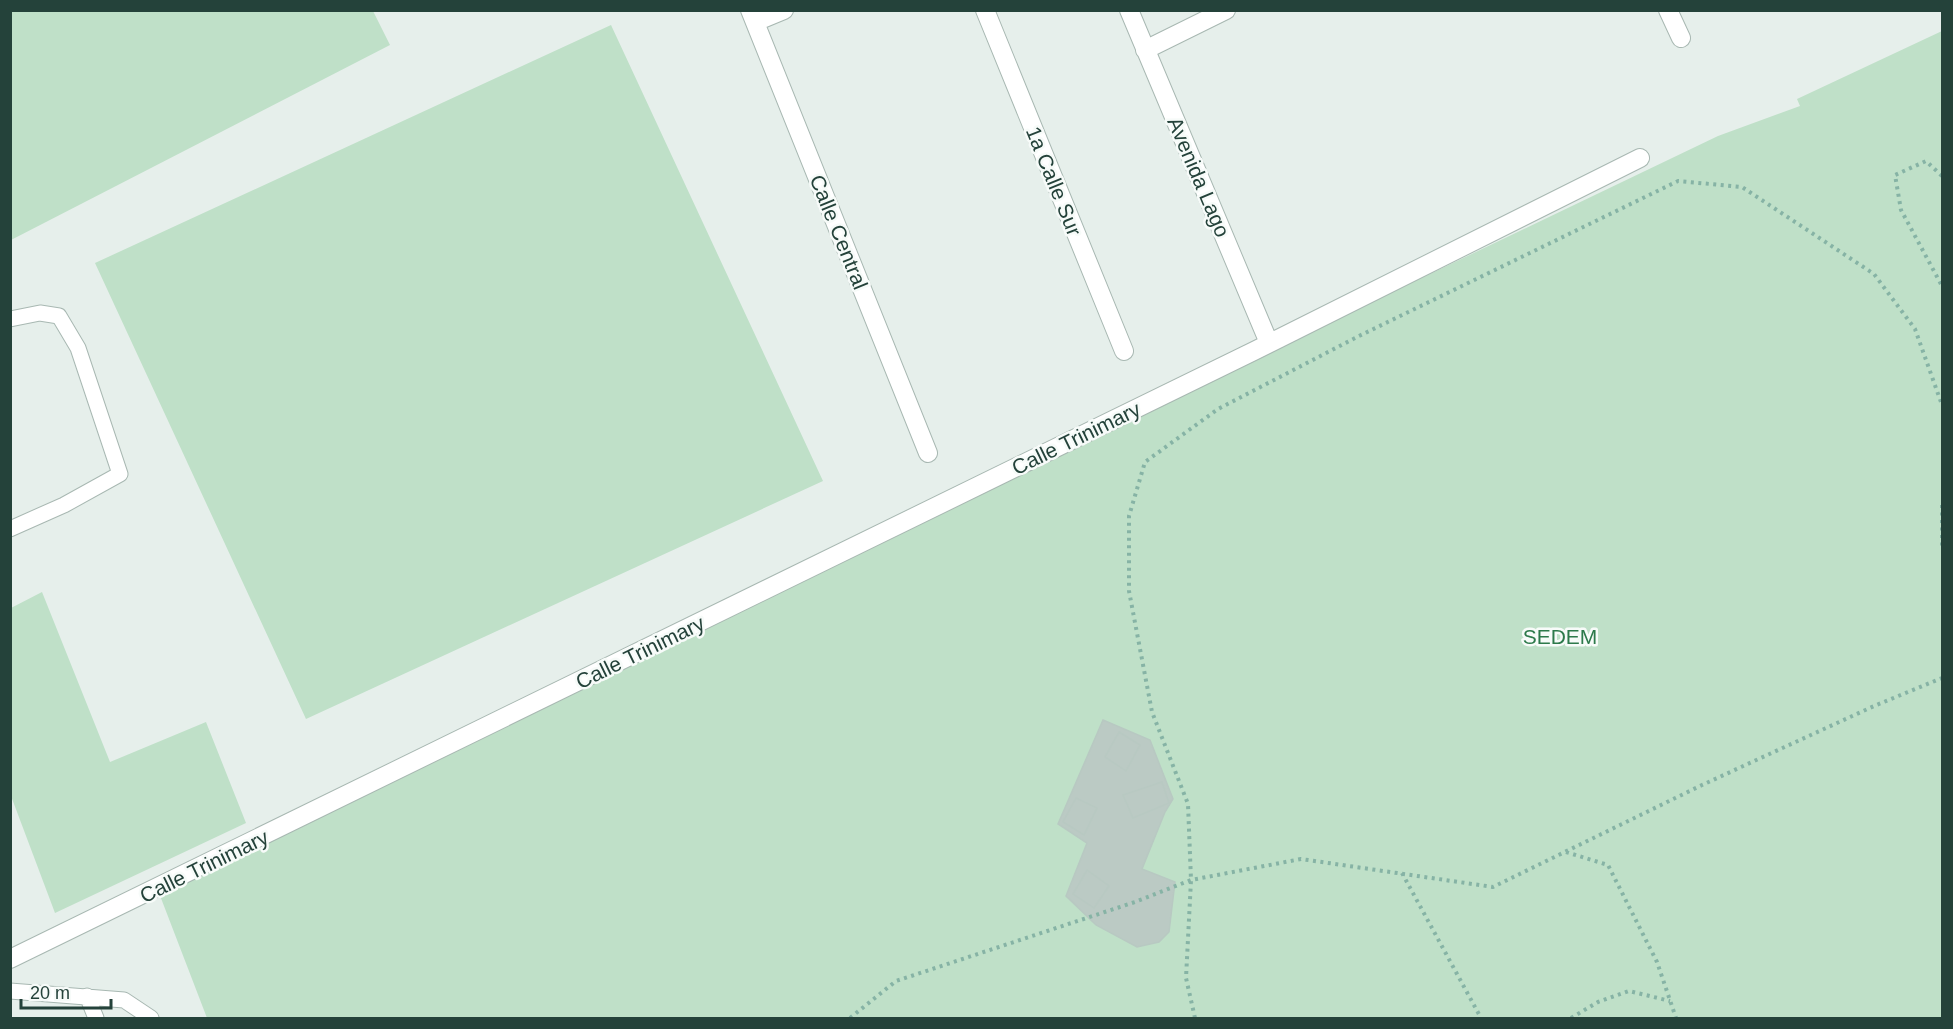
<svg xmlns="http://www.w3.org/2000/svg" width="1953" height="1029" viewBox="0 0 1953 1029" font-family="Arial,sans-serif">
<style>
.green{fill:#bfe0c8}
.building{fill:#bbcac4;stroke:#b8c9c2;stroke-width:1.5}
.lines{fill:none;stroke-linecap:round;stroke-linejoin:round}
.lane-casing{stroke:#a8b8b2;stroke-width:17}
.street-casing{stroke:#a8b8b2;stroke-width:20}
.path{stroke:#86b3a5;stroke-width:4;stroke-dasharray:3 4.5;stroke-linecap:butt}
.lane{stroke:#fff;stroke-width:15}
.street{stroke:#fff;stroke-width:18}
.labels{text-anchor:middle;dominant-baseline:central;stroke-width:5;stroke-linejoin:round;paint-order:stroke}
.street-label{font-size:21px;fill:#24423a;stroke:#f7fbf9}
.park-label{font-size:21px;fill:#2d7a4b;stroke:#f7fbf9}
</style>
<rect width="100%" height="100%" fill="#e6efeb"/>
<path class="green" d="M 11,10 L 373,11 L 390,45 L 11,240 Z
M 611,25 L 823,481 L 306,719 L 95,263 Z
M 1942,31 L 1942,1018 L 207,1018 L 159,893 L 1196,386 L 1718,136 L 1800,106 L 1797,99 Z
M 42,592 L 110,762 L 206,722 L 246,823 L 55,913 L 11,796 L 11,608 Z"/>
<path class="building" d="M 1103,720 L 1150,740 L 1173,799 L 1165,812 L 1142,869 L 1175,882 L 1169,932 L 1159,942 L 1137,947 L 1096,925 L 1066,896 L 1087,843 L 1058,824 Z
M 1119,732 L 1140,745 L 1126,771 L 1105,757 Z
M 1162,782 L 1169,803 L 1133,818 L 1123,795 Z
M 1076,798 L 1097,808 L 1084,835 L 1063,822 Z
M 1087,870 L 1109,886 L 1094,908 L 1073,894 Z"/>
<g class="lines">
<defs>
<path id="lane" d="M 10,319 L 40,313 L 59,316 L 78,348 L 120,474 L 64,505 L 10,529
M 10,991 L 124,1000 L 151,1018
M 87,996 L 96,1018"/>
<path id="street" d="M 750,10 L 928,453
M 985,10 L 1124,351
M 1129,10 L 1269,343
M 1668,10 L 1681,38
M 755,22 L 784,10
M 1145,50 L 1226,10
M 10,959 L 1254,351 L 1640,158"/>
</defs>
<use href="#lane" class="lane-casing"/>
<use href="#street" class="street-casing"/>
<path class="path" d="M 1942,176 L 1926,161 L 1895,175 L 1901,210 L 1942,286
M 1942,505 L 1942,550
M 1566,852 L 1608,865 L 1657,962 L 1676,1018
M 1402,873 L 1481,1018
M 850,1018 L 896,981 L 1135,902 L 1191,880 L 1301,859 L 1493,887 L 1702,785 L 1874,706 L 1942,678
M 1195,1018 L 1186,978 L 1191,880 L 1188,804 L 1152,712 L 1129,591 L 1129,516 L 1145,462 L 1218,409 L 1359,336 L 1678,181 L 1742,187 L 1874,274 L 1915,329 L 1942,405
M 1571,1018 L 1598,1002 L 1629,991 L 1670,1001"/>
<use href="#lane" class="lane"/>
<use href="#street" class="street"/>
</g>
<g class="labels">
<g class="street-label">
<text transform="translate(1199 177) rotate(67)">Avenida Lago</text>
<text transform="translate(1054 181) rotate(68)">1a Calle Sur</text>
<text transform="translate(839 232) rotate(68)">Calle Central</text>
<text transform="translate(1076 438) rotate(-26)">Calle Trinimary</text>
<text transform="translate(640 652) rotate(-26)">Calle Trinimary</text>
<text transform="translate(204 866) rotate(-26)">Calle Trinimary</text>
</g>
<g class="park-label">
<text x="1560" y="636">SEDEM</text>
</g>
</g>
<rect width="1953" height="1029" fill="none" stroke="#24423a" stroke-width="24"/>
<path d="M21 999v9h90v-9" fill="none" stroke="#24423a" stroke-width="3"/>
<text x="30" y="999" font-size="18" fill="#24423a" stroke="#f7fbf9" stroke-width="4.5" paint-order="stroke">20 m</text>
</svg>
